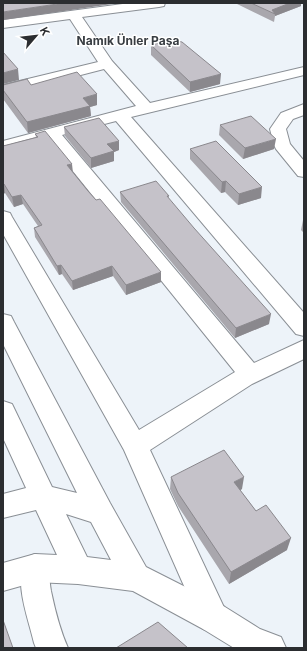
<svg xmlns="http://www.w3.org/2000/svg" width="307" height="651" viewBox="0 0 307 651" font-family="Inter,sans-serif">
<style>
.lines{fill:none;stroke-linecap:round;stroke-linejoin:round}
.minor-casing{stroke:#8a8f95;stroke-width:2}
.tertiary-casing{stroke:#8a8f95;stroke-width:2}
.minor{fill:#fff;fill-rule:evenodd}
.tertiary{fill:#fff;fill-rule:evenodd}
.wall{fill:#a9a7ad}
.shaded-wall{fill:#8a888d}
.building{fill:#c5c2c9;stroke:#8a888d}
.labels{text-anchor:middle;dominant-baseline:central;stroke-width:3;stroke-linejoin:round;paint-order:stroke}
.far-district-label{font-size:12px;font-weight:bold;fill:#383d42;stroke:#fff}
</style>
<rect width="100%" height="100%" fill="#edf3f9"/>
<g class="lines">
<defs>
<path id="minor" d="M 130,3 L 165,3 L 164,6 L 159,7 L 82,17 L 112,61 L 150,103 L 304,67 L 304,75 L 131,117 L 304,313 L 304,336 L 296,334 L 116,121 L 62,135 L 254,363 L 304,340 L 304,359 L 252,384 L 150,450 L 229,618 L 225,629 L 214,633 L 203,629 L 124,450 L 3,234 L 3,211 L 10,213 L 12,217 L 139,430 L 235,372 L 47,139 L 3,151 L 3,141 L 136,106 L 104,69 L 3,95 L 3,85 L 98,62 L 70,19 L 3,28 L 3,20 Z
M 304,104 L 304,115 L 293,119 L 286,129 L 290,144 L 304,161 L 304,177 L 298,176 L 276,149 L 274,145 L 270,129 L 281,113 Z
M 35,554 L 45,558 C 50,570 49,580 51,591 C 55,610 60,630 68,648 L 36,648 L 34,643 C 28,617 14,584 25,558 Z"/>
<path id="tertiary" d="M 3,314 L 11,316 L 14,322 L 110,503 L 146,567 L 225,607 L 260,629 L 281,637 L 286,648 L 234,648 L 203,629 L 133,591 L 78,584 L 35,582 L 3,591 L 3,563 L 35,554 L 57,555 L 36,510 L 3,518 L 3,494 L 26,488 L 3,438 L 3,401 L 12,404 L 52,487 L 77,493 L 3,344 ZM 66,514 L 91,522 L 111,560 L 87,557 Z"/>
</defs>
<use href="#minor" class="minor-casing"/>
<use href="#tertiary" class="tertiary-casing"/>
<use href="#minor" class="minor"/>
<use href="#tertiary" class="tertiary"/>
</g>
<path class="wall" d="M 235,3 L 301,3 L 301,6 L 275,16 L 274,22 Z
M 151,45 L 220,84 L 190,92 L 151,55 Z
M 3,85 L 31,85 L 97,105 L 90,107 L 91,116 L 28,133 L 3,99 Z
M 220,125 L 274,149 L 243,159 L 219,135 Z
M 64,127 L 119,150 L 114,152 L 114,161 L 91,168 L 65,136 Z
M 35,134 L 72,171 L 161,282 L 126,295 L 113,276 L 73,290 L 62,274 L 59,275 L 35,237 L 34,228 L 38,226 L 23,204 L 14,207 L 5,193 L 3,194 L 3,146 L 36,137 Z
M 190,149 L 261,198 L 238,205 L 225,192 L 221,193 L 190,159 Z
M 120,192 L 169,196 L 168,199 L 269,324 L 235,338 L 121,202 Z
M 303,220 L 304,220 L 304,233 L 301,230 Z
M 171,477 L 242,489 L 240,490 L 256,511 L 287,550 L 229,584 L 178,506 L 170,489 Z"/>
<path class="shaded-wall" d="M 64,3 L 119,3 L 3,20 L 3,12 Z
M 290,3 L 301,3 L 301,6 L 275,16 L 275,14 L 272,10 Z
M 18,69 L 19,80 L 3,84 L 3,73 Z
M 221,74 L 220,84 L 190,92 L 190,82 Z
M 97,94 L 97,105 L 90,107 L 91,116 L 28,133 L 27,122 L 83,98 Z
M 276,139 L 274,149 L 243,159 L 245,148 Z
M 119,141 L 119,150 L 114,152 L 114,161 L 91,168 L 91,158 L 107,144 Z
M 72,164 L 73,173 L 67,165 Z
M 226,181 L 225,192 L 221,193 L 222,182 Z
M 3,184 L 4,184 L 5,193 L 3,194 Z
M 262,187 L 261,198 L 238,205 L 239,194 Z
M 21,195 L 23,204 L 14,207 L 12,197 Z
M 61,265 L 62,274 L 59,275 L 57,266 Z
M 112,266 L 113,276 L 73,290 L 72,281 Z
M 161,272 L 161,282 L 126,295 L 126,285 Z
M 271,314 L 269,324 L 235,338 L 236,328 Z
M 244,477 L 242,489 L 232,495 L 234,482 Z
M 291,538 L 287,550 L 229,584 L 231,572 Z"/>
<path class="building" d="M 3,3 L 64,3 L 3,12 Z
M 251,3 L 290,3 L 272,10 L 275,14 Z
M 172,40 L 182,42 L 221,74 L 190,82 L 151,45 Z
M 3,52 L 18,69 L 3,73 Z
M 77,72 L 97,94 L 83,98 L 90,106 L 27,122 L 3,90 L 3,85 L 27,79 L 31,85 Z
M 251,116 L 276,139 L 245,148 L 220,125 Z
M 99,118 L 119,141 L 107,144 L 114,151 L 91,158 L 64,127 Z
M 45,131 L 72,164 L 67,165 L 88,191 L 96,200 L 100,199 L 161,272 L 126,285 L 112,266 L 72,281 L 61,265 L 57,266 L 34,228 L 42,225 L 21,195 L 12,197 L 4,184 L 3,184 L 3,146 L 38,137 L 35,134 Z
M 216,141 L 262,187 L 239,194 L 226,181 L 222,182 L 190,149 Z
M 156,181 L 169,196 L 167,196 L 194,228 L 271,314 L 236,328 L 120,192 Z
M 224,450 L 244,477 L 234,482 L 256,511 L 266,505 L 291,538 L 231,572 L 178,493 L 171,477 Z
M 3,620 L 13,648 L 3,648 Z
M 158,622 L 188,648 L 116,648 Z"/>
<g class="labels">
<g class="far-district-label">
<text x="128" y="40">Namık Ünler Paşa</text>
</g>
</g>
<rect width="307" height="651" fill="none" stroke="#2b2d30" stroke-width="8"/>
<g transform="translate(36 36) rotate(62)" stroke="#ffffff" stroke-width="3" paint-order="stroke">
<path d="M0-3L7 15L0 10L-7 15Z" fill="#2b2d30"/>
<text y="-6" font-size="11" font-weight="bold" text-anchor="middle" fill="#2b2d30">K</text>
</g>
</svg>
